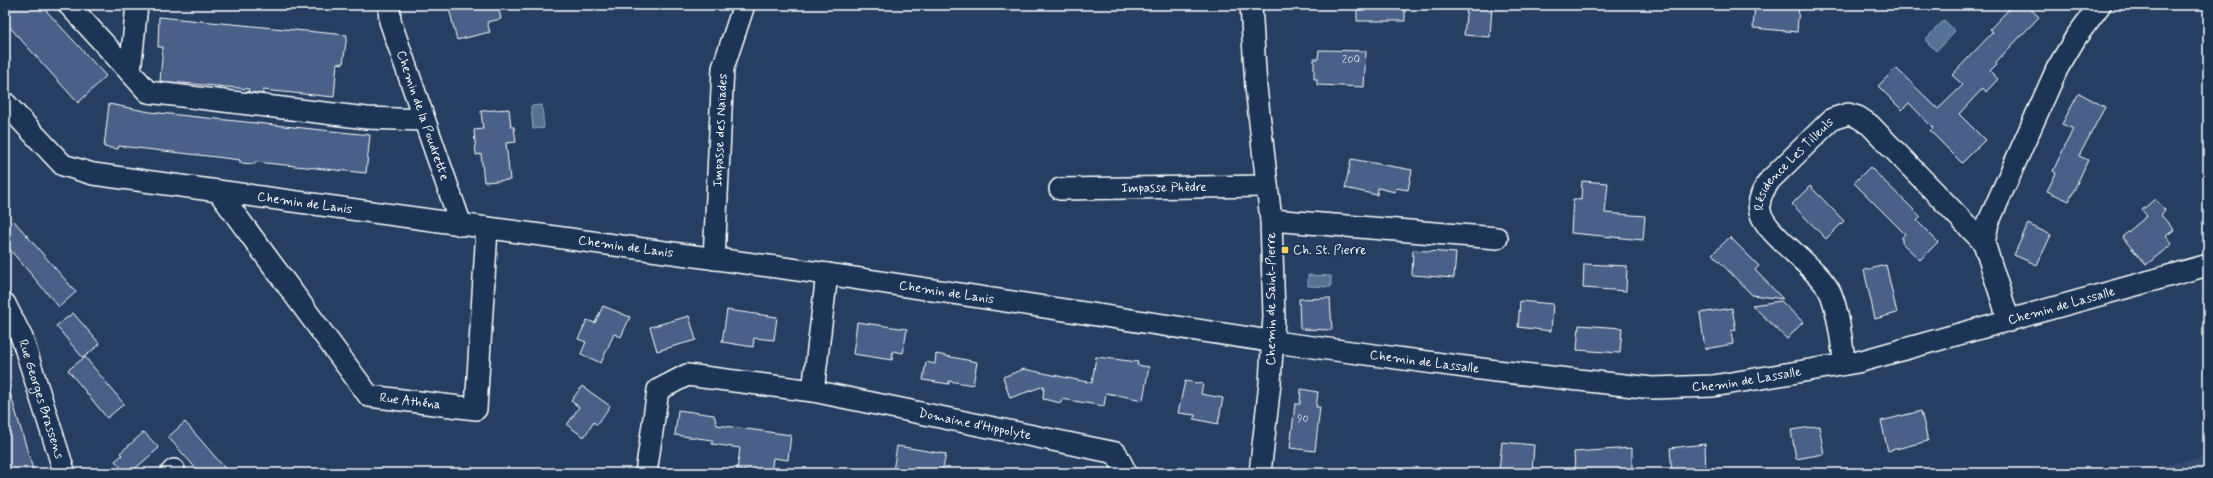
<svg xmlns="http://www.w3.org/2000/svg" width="2213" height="478" viewBox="0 0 2213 478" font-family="Mynerve,sans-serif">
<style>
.built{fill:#354c70}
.water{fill:#547294;stroke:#98aabf}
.building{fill:#4b6188;stroke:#fff}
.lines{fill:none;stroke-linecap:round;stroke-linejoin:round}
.minor-casing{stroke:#fff;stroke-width:24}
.minor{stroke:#1d3557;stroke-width:21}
.poi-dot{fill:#ffd166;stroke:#1d3557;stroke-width:1.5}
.labels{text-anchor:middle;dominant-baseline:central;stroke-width:4;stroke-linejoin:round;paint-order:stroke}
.number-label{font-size:11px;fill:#d2d8e1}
.street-label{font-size:13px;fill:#fff;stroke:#1d3557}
.poi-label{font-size:13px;fill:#fff;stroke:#1d3557;text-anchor:start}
</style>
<rect width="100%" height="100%" fill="#263e61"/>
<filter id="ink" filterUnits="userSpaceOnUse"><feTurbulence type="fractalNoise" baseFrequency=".025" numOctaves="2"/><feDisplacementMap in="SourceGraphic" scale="8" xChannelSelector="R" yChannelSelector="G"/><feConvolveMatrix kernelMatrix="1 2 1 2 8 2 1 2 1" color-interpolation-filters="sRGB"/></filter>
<g filter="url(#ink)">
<path class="built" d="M 2208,456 L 2208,473 L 2131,473 Z"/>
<path class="water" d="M 1944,20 L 1955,31 L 1936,51 L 1925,40 Z
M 542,105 L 544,128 L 533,129 L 531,106 Z
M 1308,275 L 1331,276 L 1331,287 L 1308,286 Z"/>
<path class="building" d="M 5,5 L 41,5 L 106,76 L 78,103 L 5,22 Z
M 448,5 L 498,5 L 501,19 L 487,22 L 490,32 L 457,40 Z
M 1357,5 L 1405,5 L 1405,21 L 1357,21 Z
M 1467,5 L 1492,5 L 1490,37 L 1464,35 Z
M 1755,5 L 1799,7 L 1797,32 L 1753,28 Z
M 2013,5 L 2026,5 L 2039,17 L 1996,62 L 1997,64 L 1990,71 L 1998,79 L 1986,92 L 1983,88 L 1959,114 L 1985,140 L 1962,163 L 1930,131 L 1933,128 L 1909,103 L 1902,110 L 1878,86 L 1896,68 L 1938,109 L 1963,85 L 1952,75 L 1993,32 L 1990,29 Z
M 159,17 L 347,35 L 343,64 L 337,63 L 334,97 L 263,90 L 263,94 L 248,92 L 249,89 L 160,81 L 163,47 L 158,47 Z
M 1319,50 L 1366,51 L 1364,87 L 1317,85 L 1317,79 L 1314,79 L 1314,59 L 1318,59 Z
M 2079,93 L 2105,107 L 2079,156 L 2088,160 L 2069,201 L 2047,191 L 2056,173 L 2053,171 L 2073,129 L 2062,124 Z
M 109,104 L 150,112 L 370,135 L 366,173 L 255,162 L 255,164 L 240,163 L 240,160 L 216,157 L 119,146 L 118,149 L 104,147 Z
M 509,109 L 511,127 L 514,127 L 516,142 L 506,143 L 510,180 L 484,182 L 481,154 L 476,155 L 474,130 L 483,129 L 481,111 Z
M 1351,159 L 1412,170 L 1408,190 L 1396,188 L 1395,192 L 1378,188 L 1377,195 L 1345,188 Z
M 1870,167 L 1921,217 L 1917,221 L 1938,242 L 1920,260 L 1902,243 L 1902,237 L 1905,234 L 1854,183 Z
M 1582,181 L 1608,183 L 1605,213 L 1645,216 L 1643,240 L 1571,233 L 1573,199 L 1581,200 Z
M 1810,186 L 1844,221 L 1826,239 L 1792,204 Z
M 2155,199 L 2165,210 L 2161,215 L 2174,230 L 2166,236 L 2172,244 L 2146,265 L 2122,237 L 2147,216 L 2142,210 Z
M 14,221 L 76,292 L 59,307 L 5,244 L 5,229 Z
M 2028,224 L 2051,235 L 2037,265 L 2014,255 Z
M 1730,237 L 1759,266 L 1755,270 L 1783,299 L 1752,295 L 1712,254 Z
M 1413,250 L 1456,253 L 1454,278 L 1412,275 Z
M 1584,264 L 1627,266 L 1626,291 L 1583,288 Z
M 1886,265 L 1897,313 L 1875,319 L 1864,270 Z
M 1330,298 L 1332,330 L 1300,329 L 1299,299 Z
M 1520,301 L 1553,304 L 1551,331 L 1518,327 Z
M 1781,301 L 1803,322 L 1787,339 L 1752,305 Z
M 603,306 L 630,317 L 621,337 L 614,334 L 601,363 L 581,354 L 586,342 L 578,339 L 587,320 L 595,323 Z
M 1732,308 L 1736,330 L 1731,331 L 1733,344 L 1705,349 L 1700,313 Z
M 727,310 L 777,317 L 774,340 L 754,338 L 753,347 L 722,342 Z
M 73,313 L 100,344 L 83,358 L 56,326 Z
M 689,316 L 696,340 L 657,351 L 650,327 Z
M 857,322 L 907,329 L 903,353 L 893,351 L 892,360 L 853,354 Z
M 1579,325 L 1622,328 L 1620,353 L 1577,350 Z
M 936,354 L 977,362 L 973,385 L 949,381 L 949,384 L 923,380 L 926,362 L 935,364 Z
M 85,357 L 124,404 L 107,418 L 68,370 Z
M 1096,357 L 1138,362 L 1137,365 L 1149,367 L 1143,400 L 1106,393 L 1104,406 L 1062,399 L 1061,403 L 1043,399 L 1044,386 L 1010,398 L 1003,377 L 1024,369 L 1092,383 Z
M 1185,381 L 1203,384 L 1201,394 L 1223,398 L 1218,424 L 1194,419 L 1195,415 L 1178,413 Z
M 582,386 L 610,406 L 597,425 L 594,422 L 584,437 L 567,425 L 579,407 L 571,401 Z
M 9,389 L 34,473 L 5,473 L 5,390 Z
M 1301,389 L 1318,392 L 1316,407 L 1320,407 L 1315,451 L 1290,448 L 1295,404 L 1300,404 Z
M 678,410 L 714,415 L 717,425 L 791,435 L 788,460 L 773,458 L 771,473 L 737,470 L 740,448 L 712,444 L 712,440 L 675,435 Z
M 1921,411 L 1928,441 L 1888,451 L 1881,421 Z
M 185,422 L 199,438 L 229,473 L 200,473 L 168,437 Z
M 1819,426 L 1824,454 L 1796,459 L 1791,430 Z
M 144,432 L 159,448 L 130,473 L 126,473 L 115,461 L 122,455 L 120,453 Z
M 1502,442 L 1534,445 L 1532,473 L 1499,471 Z
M 1705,444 L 1706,473 L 1672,473 L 1670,448 Z
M 897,446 L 946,454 L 942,473 L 906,473 L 893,471 Z
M 1632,448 L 1632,473 L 1575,473 L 1574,452 Z"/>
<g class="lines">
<defs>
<g id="minor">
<path d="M 69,5 L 130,72"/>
<path d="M 137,5 L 130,72 L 148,92 L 367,118 L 424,120"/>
<path id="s1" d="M 389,5 L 390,21 L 461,225"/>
<path d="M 1251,5 L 1256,87 L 1271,220 L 1274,316 L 1270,383 L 1260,473"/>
<path id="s2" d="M 5,103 L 63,165 L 93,174 L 827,274 L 1282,343 L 1496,371 L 1652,388 L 1713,386 L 1858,362 L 2208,265"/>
<path id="s3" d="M 1060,189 L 1267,186"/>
<path id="s4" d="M 218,191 L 369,396 L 476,409 L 487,229"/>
<path d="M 1271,220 L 1497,238"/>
<path id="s5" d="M 714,259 L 723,68 L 744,5"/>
<path id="s6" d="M 5,304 L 22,338 L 64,471 L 63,473"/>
<path d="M 2009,321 L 1984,243 L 1988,223 L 2057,69 L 2076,37 L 2100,5"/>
<path id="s7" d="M 1845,364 C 1841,342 1839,311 1830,292 C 1817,266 1765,235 1760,211 C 1757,199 1764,189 1770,180 L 1832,119 L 1848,114 L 1858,117 L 1870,125 L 1984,243"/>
<path d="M 813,391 L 827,274"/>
<path d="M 171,473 L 174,470"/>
<path id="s8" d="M 646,473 L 658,390 L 687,375 L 813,391 L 1116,453 L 1126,473"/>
</g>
</defs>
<use href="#minor" class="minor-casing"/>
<use href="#minor" class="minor"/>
</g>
</g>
<rect class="poi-dot" x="1281" y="246" width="8" height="8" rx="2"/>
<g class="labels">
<g class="number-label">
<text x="1351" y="60">200</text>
<text x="1303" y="419">90</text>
</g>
<g class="street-label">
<text stroke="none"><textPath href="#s1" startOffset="116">Chemin de la Poudrette</textPath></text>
<text stroke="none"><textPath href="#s5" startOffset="129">Impasse des Naïades</textPath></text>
<text stroke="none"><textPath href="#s7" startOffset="242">Résidence Les Tilleuls</textPath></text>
<text stroke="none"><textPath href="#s3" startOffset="104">Impasse Phèdre</textPath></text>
<text stroke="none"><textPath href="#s2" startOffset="330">Chemin de Lanis</textPath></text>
<text stroke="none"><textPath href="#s2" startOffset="654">Chemin de Lanis</textPath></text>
<text stroke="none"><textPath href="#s2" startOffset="978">Chemin de Lanis</textPath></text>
<text transform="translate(1271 299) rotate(-90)">Chemin de Saint-Pierre</text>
<text stroke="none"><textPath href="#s2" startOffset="2109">Chemin de Lassalle</textPath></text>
<text stroke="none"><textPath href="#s2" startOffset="1461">Chemin de Lassalle</textPath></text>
<text stroke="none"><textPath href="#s2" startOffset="1785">Chemin de Lassalle</textPath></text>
<text stroke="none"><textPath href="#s6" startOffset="102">Rue Georges Brassens</textPath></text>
<text stroke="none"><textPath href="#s4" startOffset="296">Rue Athéna</textPath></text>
<text stroke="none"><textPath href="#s8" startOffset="409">Domaine d'Hippolyte</textPath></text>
</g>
<g class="poi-label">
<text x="1293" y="250">Ch. St. Pierre</text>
</g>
</g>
<rect width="2213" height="478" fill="none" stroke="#1d3557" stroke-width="20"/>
<rect x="10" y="10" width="2193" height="458" fill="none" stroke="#fff" stroke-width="1.5" filter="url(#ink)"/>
</svg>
